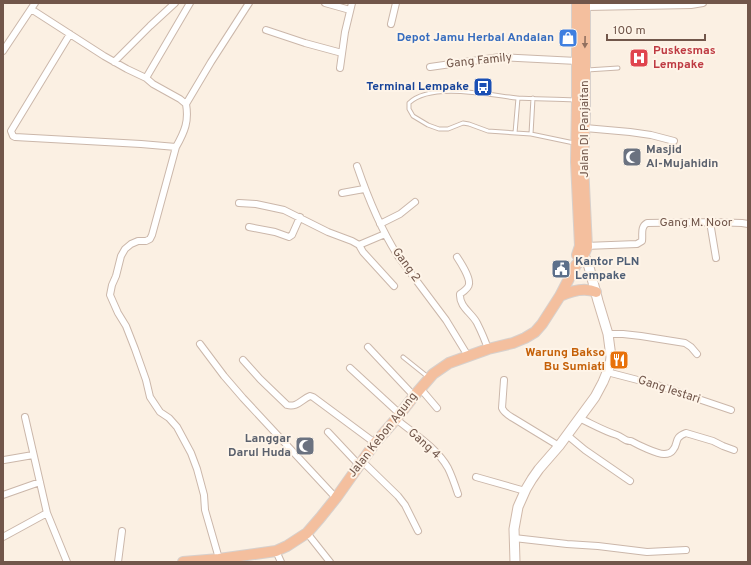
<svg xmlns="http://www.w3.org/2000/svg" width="751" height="565" viewBox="0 0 751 565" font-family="Overpass,sans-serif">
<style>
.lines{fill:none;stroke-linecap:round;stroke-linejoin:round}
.service-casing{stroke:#cbb7aa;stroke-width:5}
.minor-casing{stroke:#cbb7aa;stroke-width:8}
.secondary-casing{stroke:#d0b9aa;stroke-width:11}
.trunk-casing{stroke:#d7d0cc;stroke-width:12}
.service{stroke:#fff;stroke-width:3}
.minor{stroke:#fff;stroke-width:6}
.secondary{stroke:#fff;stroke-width:9}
.trunk{stroke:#f4bf9e;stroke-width:10}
.oneway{fill:#92705f}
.labels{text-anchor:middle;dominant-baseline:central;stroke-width:4;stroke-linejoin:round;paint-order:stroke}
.shop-label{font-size:12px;font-weight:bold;fill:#366cbe;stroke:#fef4e8;text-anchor:end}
.health-label{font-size:12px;font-weight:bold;fill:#be3a42;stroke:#fef4e8;text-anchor:start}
.street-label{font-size:12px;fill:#71564a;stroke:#fef4e8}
.transit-label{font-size:12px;font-weight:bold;fill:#164399;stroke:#fef4e8;text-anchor:end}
.worship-label{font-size:12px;font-weight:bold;fill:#5b616d;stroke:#fef4e8;text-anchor:start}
.service-label{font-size:12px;font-weight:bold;fill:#4e5e75;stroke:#fef4e8;text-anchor:start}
.food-label{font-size:12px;font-weight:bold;fill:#c56008;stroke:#fef4e8;text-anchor:end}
</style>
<rect width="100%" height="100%" fill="#fbf0e3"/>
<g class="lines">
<defs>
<path id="service" d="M 587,70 L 618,68
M 515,133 L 518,98
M 531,134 L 533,98
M 574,143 L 531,134 L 488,131 L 469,124 L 463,123 L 448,129 L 439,129 L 428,125 L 413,116 L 409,109 L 409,103 C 431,82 489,95 517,98 C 536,99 556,99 575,100
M 403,357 L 428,377"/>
<path id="minor" d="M 325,3 L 350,10
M 586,7 L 691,5 L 703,3
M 31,9 L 104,56 L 127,69 L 146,78 L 153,84 L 180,99 L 186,104 C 189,121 185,131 176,147 L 141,144 L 15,137 L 13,136 L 11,131 L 70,34
M 391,24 L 396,3
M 266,30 L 305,43 L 342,53
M 3,51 L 35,3
M 114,62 L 150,26 L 175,3
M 430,67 L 500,57 L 577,61
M 340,68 L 345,32 L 352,3
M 146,78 L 190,3
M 186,104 L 211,62 L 249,3
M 585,128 L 630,132 L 651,135 L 674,141
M 176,147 L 152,235 L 150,239 L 146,241 L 138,241 L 131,244 L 125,249 L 121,256 L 116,276 L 112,285 L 110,295 L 118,313 L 126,326 L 135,349 L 146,380 L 150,397 L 160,412 L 169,418 L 177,427 L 191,453 L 197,469 L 204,495 L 205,510 L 220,562
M 357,166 C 368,198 380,228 398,256 L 446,320 L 468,356
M 342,193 L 364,189
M 239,203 L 256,204 L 284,210 L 328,232 L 352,241 L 359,245 L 363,252 L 394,286
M 710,222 L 716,258
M 380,224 L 400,214 L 415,202
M 249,227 L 275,232 L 289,237 L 292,235 L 300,217
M 359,245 L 385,234
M 585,246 L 637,244 L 642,241 C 643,235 640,227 647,223 L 710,222 L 742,223 L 748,224
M 457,257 C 461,263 470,278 469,284 C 469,288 463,292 460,294 C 459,307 472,313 477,323 C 481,331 485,340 488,349
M 608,334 L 623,334 L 641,336 L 685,343 L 691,347 L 697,354
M 200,344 L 224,376 L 243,398 L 336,498
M 368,347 L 414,396
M 243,360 L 260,379 L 287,405 C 297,408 302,399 310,396 L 313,397 L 375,443
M 350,368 L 400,414
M 607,372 L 657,385 L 731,410
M 504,380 L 502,408 C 504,413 508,415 513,418 L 559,446
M 420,388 L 437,408
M 25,417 L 47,513 L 67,562
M 579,418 C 592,424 604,431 617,435 C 623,437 625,442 631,441 C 638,445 657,454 664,454 C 668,454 671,453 673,450 C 679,443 673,438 686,433 L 713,441 L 723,446 L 734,450
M 396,419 C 413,433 437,448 448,468 C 452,476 455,485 458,494
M 328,432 L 359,465
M 567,435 L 585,450 L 630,481
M 4,460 L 33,455
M 362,461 L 398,496 L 405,505 L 418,531
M 476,477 L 525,491
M 3,495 L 40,482
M 307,533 L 330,562
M 3,537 L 47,513
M 514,538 L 567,544 L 598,546 L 647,552 L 686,550
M 276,551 L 281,562
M 118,562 L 122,531"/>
<path id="secondary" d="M 515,562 L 514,529 L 518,507 L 526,489 L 532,479 L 539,469 L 559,446 L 595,397 L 603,382 L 610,365 L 611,357 L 608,334 L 598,301 L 589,267 L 584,255 L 579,252"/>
<path id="trunk" d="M 577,3 L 577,100 L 576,162 L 580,246 L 577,255
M 560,296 C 571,291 584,287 596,292
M 183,562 L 219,559 L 276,551 L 287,546 L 307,533 L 320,518 L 336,498 L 375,443 L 396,419 L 414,396 L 433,374 L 449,363 L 488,349 L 513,343 L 525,338 L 535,332 L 542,324 L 560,296 L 576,265 L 582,259 L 587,247 L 583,164 L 585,113 L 585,3"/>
</defs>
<use href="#service" class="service-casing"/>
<use href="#minor" class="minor-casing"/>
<use href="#secondary" class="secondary-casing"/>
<use href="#trunk" class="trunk-casing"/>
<use href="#service" class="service"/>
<use href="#minor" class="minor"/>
<use href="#secondary" class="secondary"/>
<use href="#trunk" class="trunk"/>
</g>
<defs><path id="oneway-solid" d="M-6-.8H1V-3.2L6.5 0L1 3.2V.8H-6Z"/></defs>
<use class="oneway" href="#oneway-solid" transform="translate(585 42) rotate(91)"/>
<defs>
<symbol id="shop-square" viewBox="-11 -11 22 22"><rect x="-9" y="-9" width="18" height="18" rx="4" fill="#3f7fe0" stroke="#fef4e8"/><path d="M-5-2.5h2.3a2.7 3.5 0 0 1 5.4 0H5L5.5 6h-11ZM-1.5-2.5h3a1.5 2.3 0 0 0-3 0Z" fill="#fff"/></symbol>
<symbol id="hospital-square" viewBox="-11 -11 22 22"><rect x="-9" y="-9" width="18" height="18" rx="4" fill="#e0444e" stroke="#fef4e8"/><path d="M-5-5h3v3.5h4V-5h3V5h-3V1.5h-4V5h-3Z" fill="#fff"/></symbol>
<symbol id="bus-square" viewBox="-11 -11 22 22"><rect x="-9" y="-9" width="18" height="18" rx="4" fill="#1a4fb4" stroke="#fef4e8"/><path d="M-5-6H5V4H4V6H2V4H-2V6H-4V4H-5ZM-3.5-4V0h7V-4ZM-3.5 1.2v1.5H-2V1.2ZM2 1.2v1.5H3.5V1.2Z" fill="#fff"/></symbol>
<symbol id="mosque-square" viewBox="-11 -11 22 22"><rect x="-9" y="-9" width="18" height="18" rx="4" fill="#6b7280" stroke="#fef4e8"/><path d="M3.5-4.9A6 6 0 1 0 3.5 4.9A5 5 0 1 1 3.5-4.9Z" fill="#fff"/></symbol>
<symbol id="civic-square" viewBox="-11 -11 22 22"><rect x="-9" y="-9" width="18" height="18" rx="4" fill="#5c6f8a" stroke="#fef4e8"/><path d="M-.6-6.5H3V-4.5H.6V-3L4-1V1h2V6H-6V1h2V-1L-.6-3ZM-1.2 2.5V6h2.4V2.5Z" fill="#fff"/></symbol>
<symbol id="restaurant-square" viewBox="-11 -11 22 22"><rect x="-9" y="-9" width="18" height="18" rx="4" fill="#e8710a" stroke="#fef4e8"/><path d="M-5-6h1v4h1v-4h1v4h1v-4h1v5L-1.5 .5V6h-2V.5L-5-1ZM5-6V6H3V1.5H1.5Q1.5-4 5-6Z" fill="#fff"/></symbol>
</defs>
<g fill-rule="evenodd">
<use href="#shop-square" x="557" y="27" width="22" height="22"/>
<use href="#hospital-square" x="628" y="47" width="22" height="22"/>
<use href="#bus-square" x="472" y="76" width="22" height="22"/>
<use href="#mosque-square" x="621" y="146" width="22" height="22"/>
<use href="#civic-square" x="550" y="258" width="22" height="22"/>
<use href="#restaurant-square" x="608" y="349" width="22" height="22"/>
<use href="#mosque-square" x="294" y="435" width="22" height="22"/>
</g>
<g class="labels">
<g class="shop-label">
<text x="554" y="38">Depot Jamu Herbal Andalan</text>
</g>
<g class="health-label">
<text x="653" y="51">Puskesmas<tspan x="653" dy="14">Lempake</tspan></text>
</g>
<g class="street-label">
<text transform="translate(479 61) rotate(-6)">Gang Family</text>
<text transform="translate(585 129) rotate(-90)">Jalan DI Panjaitan</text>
<text x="696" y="223">Gang M. Noor</text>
<text transform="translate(406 265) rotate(54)">Gang 2</text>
<text transform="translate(669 390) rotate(18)">Gang lestari</text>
<text transform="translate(383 435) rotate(-52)">Jalan Kebon Agung</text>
<text transform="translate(424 444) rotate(42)">Gang 4</text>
</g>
<g class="transit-label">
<text x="469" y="87">Terminal Lempake</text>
</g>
<g class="worship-label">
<text x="646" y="150">Masjid<tspan x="646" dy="14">Al-Mujahidin</tspan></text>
<text x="291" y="439" text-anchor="end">Langgar<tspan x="291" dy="14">Darul Huda</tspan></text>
</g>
<g class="service-label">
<text x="575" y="262">Kantor PLN<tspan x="575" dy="14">Lempake</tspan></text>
</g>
<g class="food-label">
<text x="605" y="353">Warung Bakso<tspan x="605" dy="14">Bu Sumiati</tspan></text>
</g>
</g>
<rect width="751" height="565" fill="none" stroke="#71564a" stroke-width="8"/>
<path d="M607 34v6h98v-6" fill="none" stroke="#71564a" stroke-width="2"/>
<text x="613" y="34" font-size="12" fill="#71564a" stroke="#fef4e8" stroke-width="3" paint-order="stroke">100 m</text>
</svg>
